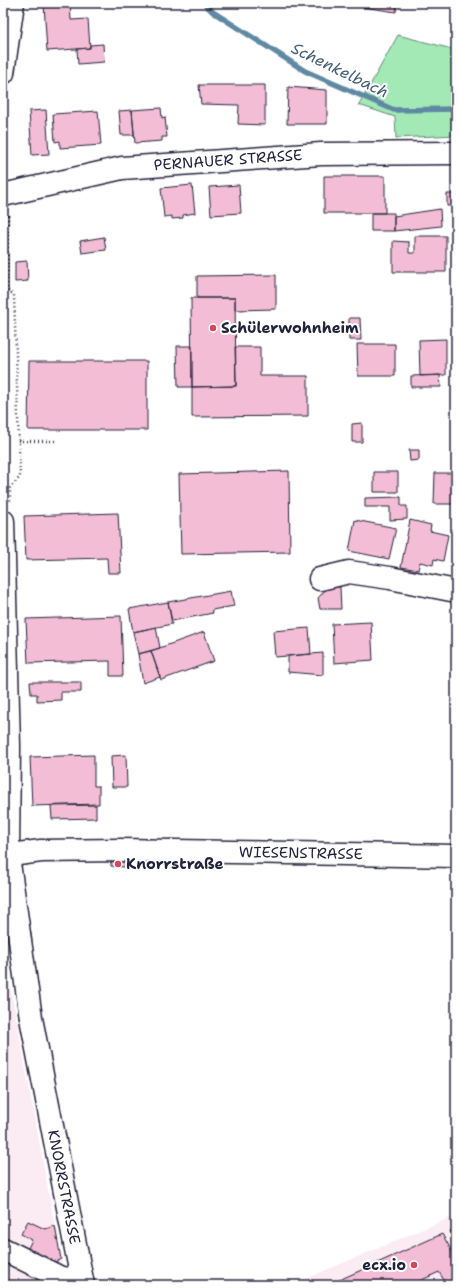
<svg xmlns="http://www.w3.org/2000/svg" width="459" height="1288" viewBox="0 0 459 1288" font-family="'Shantell Sans',sans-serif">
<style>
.built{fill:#fbebf2}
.green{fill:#a2e9b6;stroke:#628678}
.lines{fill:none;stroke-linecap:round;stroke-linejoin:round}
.stream{stroke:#5e89a2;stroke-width:5.5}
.building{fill:#f3bdd5;stroke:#22223b}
.minor-casing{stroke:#22223b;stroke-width:25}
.path{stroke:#22223b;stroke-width:2.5;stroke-dasharray:1 3;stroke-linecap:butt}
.minor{stroke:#fff;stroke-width:22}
.poi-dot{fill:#d1495b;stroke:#fff;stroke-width:1.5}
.labels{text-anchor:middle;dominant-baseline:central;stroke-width:4;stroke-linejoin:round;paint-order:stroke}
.street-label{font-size:15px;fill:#22223b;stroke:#fff}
.poi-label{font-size:15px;font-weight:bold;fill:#22223b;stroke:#fff;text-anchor:start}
.water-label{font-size:16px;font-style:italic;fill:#455e77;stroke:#fff}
</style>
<rect width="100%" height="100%" fill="#fff"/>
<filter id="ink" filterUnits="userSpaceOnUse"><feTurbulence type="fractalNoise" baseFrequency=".025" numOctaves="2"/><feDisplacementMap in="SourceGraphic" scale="8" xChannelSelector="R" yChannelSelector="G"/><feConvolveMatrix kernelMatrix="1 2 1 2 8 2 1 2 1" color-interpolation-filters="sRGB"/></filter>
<g filter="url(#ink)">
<path class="built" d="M 3,947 L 61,1259 L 65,1285 L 3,1285 Z
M 456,1216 L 456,1285 L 291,1285 L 447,1219 Z"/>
<path class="green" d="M 398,35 L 456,50 L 456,135 L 396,138 L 395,117 L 359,105 Z"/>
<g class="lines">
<path class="stream" d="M 204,3 L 213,12 L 305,71 L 394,110 L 456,109"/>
</g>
<path class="building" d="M 70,3 L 71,20 L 88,19 L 90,48 L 47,51 L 44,4 Z
M 357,3 L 397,3 L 396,12 L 356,6 Z
M 103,44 L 104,62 L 78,64 L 77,49 L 90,48 L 90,45 Z
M 199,85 L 265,85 L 265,125 L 238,124 L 239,105 L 201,104 Z
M 288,87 L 327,90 L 327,124 L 287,124 Z
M 161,108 L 162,118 L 165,117 L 167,137 L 162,137 L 162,141 L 135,143 L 132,110 Z
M 46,110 L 49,154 L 32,155 L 29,111 Z
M 132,110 L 134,135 L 121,135 L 119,111 Z
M 98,111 L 101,145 L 60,148 L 60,141 L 55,142 L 53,114 Z
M 324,176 L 385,176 L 385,213 L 324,213 Z
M 454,184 L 456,184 L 456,225 L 453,224 L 453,206 L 447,206 L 447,194 L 454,194 Z
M 192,185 L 195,213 L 183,215 L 183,218 L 172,219 L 172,216 L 164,217 L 161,188 Z
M 239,185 L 241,213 L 211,215 L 209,187 Z
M 440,209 L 441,226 L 394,231 L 394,216 Z
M 371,213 L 394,213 L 394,231 L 371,231 Z
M 415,236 L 446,236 L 446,272 L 393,272 L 393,241 L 409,242 L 409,253 L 415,253 Z
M 104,237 L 106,250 L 82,253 L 80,241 Z
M 27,261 L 28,281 L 15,282 L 15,262 Z
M 276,275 L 276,309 L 235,310 L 235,298 L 197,298 L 197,276 Z
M 191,298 L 235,298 L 236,386 L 192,387 Z
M 349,318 L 360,318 L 361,340 L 349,340 Z
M 446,339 L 446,375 L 420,376 L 419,340 Z
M 357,344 L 395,344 L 395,376 L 358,376 Z
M 177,346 L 192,346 L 192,387 L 178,387 Z
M 235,347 L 260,347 L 260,376 L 308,376 L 308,416 L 192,417 L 192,387 L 236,386 Z
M 29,361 L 147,361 L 147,430 L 28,430 Z
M 440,375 L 441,387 L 411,387 L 411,376 Z
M 362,423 L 362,442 L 352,442 L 352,424 Z
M 409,450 L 419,450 L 419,460 L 410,461 Z
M 289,471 L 290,552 L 181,554 L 179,474 Z
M 374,472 L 398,472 L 398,492 L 374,492 Z
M 435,473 L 456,473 L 456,504 L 434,504 Z
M 401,497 L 401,506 L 407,506 L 407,519 L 390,520 L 390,507 L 365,507 L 365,498 Z
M 118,513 L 121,573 L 108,573 L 107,558 L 26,560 L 24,516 Z
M 355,520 L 396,528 L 389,559 L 349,551 Z
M 410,520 L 431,525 L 430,531 L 448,535 L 443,561 L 434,559 L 433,565 L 420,562 L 418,570 L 401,567 Z
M 329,586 L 340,587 L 341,609 L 320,609 L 318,598 Z
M 231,591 L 234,606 L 212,610 L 213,613 L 172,621 L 168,602 Z
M 168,602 L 172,624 L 133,632 L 129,609 Z
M 121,616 L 123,676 L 110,676 L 110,661 L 28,663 L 26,619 Z
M 371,622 L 373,660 L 334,663 L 332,624 Z
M 156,627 L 160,648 L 138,654 L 133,632 Z
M 309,628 L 311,654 L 275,657 L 273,631 Z
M 204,632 L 214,661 L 161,680 L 151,651 Z
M 151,651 L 160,677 L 143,683 L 138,654 Z
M 323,653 L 323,675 L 288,672 L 288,656 Z
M 30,682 L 81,682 L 81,692 L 61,692 L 61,700 L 37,701 L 37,694 L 31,694 Z
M 94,755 L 94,786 L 99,786 L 99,804 L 32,806 L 30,757 Z
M 126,755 L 127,787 L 112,787 L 111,756 Z
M 96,805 L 96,818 L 52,819 L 51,806 Z
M 111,862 L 125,862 L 125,867 L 111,866 Z
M 28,1221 L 45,1229 L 55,1226 L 61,1259 L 55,1262 L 27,1250 L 32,1240 L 21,1234 Z
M 456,1228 L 456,1240 L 450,1231 Z
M 442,1234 L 456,1258 L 456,1285 L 447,1285 L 439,1272 L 411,1285 L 328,1285 Z"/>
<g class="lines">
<defs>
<path id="minor" d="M 3,73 L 13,3
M 3,195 L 122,168 L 321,154 L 456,153
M 3,521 L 9,746 L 8,856 L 31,1018 L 83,1285
M 320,579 L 349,572 L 390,578 L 456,591
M 3,856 L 41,851 L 120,850 L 456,856
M 3,1249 L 61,1278 L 82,1280"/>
</defs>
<use href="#minor" class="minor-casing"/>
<path class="path" d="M 8,215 L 7,290 L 14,295 L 20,477 L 10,488 L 10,502
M 18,441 L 57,441"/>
<use href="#minor" class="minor"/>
</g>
</g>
<g class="poi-dot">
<circle cx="213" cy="328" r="4"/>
<circle cx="118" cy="864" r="4"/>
<circle cx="414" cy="1265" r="4"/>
</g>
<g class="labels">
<g class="street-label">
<text transform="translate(228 160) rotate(-4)">PERNAUER STRASSE</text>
<text transform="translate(301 853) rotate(1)">WIESENSTRASSE</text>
<text transform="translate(64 1187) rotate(79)">KNORRSTRASSE</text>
</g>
<g class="poi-label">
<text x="221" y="328">Schülerwohnheim</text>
<text x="126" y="864">Knorrstraße</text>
<text x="406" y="1265" text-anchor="end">ecx.io</text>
</g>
<g class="water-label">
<text transform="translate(340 70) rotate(26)">Schenkelbach</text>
</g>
</g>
<rect width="459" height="1288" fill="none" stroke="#fff" stroke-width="16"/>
<rect x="8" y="8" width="443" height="1272" fill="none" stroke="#22223b" stroke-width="1.5" filter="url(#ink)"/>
</svg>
